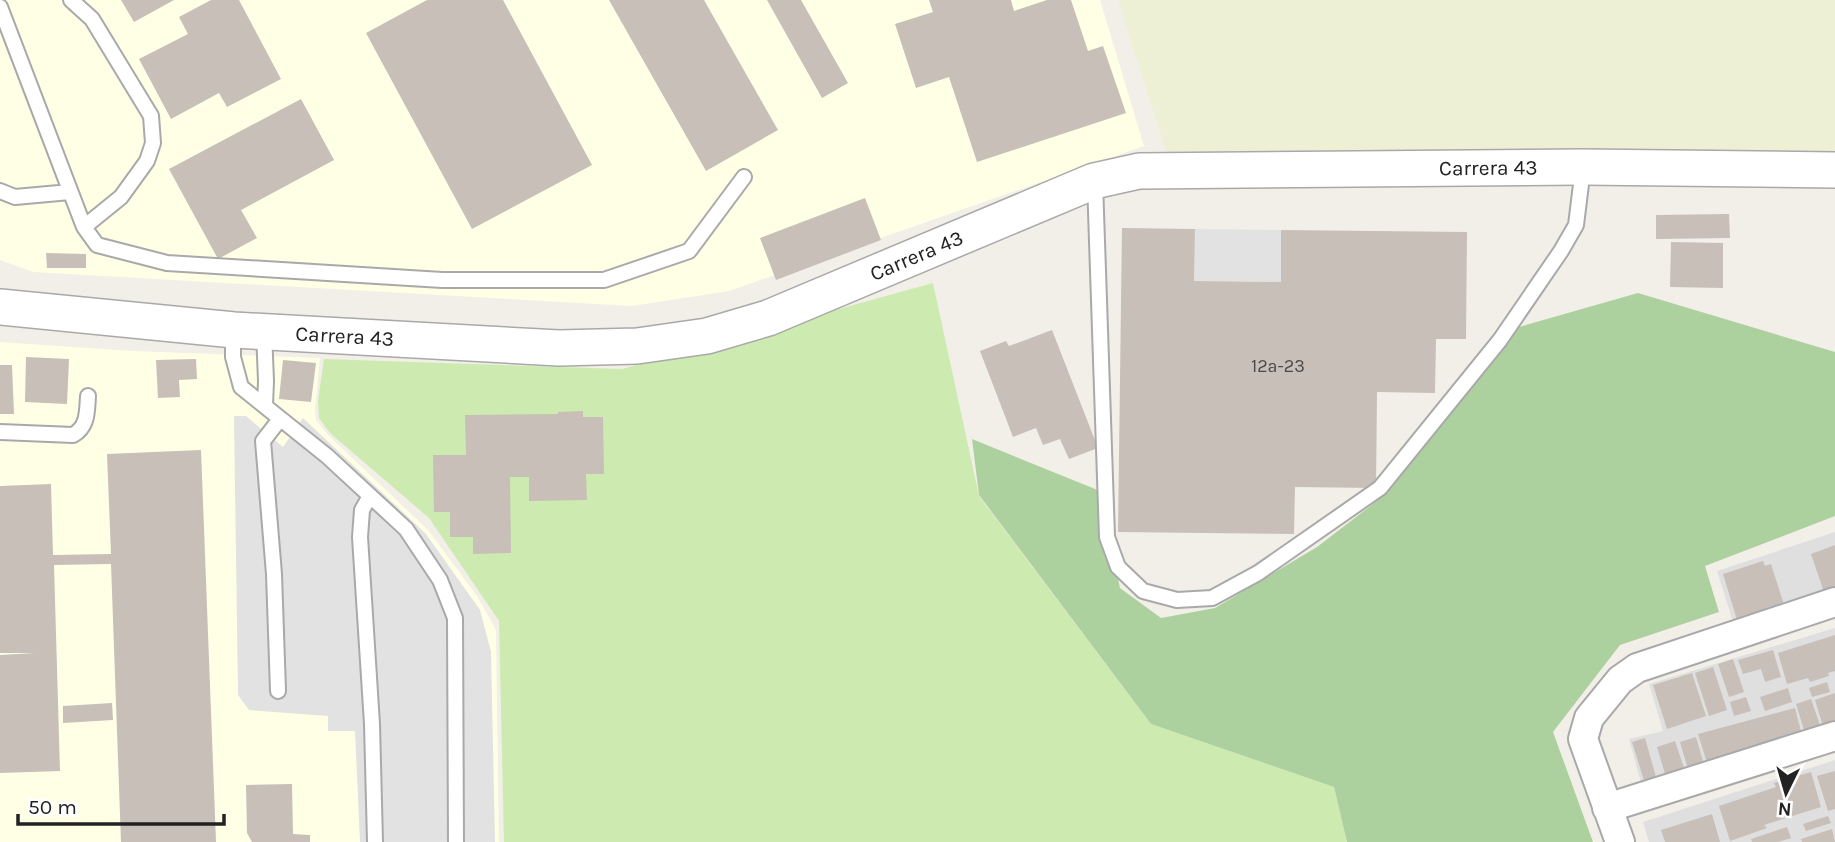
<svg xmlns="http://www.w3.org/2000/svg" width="1835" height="842" viewBox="0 0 1835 842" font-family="Karla,sans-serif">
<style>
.residential{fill:#e0dfdf}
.education{fill:#ffffe5}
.farmland{fill:#eef0d5}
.grass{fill:#cdebb0}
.forest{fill:#add19e}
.parking{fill:#e2e2e2}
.building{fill:#c7bfb8}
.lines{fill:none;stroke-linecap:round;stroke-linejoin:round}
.service-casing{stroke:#a9a9a9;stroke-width:18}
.minor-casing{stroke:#a9a9a9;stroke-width:32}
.tertiary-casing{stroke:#a9a9a9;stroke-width:38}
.service{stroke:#fff;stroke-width:14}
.minor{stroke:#fff;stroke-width:28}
.tertiary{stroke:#fff;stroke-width:35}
.labels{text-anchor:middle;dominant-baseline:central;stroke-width:5;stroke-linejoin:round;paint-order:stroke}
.number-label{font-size:18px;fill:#4b4948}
.street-label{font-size:21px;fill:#222;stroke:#fff}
</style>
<rect width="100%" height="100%" fill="#f2efe9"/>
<path class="residential" d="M 1835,532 L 1835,596 L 1735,628 L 1717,571 Z
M 1835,628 L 1835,730 L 1643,790 L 1629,739 L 1663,731 L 1649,684 Z
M 1835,760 L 1835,842 L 1649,842 L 1643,822 Z"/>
<path class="education" d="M 0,0 L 1100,0 L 1144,146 L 729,291 L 632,306 L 33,272 L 0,260 Z
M 0,342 L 133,351 L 320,358 L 315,409 L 316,420 L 329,436 L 428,530 L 477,596 L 496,630 L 499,842 L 0,842 Z"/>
<path class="farmland" d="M 1118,0 L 1835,0 L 1835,158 L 1166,152 Z"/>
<path class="grass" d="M 933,283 L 979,496 L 1151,724 L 1334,787 L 1347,842 L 504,842 L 499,621 L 429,518 L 330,433 L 319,418 L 318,401 L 324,359 L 622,369 Z"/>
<path class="forest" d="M 1638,293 L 1835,352 L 1835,516 L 1705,566 L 1719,612 L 1620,645 L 1553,732 L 1593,842 L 1347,842 L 1334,787 L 1151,724 L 979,495 L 972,439 L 1100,491 L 1120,588 L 1161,618 L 1215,608 L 1317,547 L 1382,497 L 1519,327 Z"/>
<path class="parking" d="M 1195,229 L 1281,230 L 1281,282 L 1194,281 Z
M 234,416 L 246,416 L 283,447 L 303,418 L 426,534 L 480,610 L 491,652 L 495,842 L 360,842 L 355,731 L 328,731 L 328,716 L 249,710 L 238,695 Z"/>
<path class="building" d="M 121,0 L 174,0 L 134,22 Z
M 211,0 L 239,0 L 281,79 L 227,107 L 219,93 L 171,119 L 139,59 L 188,34 L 179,17 Z
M 427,0 L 503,0 L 592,165 L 472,229 L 366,33 Z
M 609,0 L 704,0 L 778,130 L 706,171 Z
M 767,0 L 801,0 L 848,83 L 822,98 Z
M 929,0 L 1011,0 L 1014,11 L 1047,0 L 1071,0 L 1088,51 L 1103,46 L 1126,113 L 977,162 L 949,77 L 916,88 L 895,24 L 933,12 Z
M 301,99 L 334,160 L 241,210 L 257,238 L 218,259 L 169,169 Z
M 865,198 L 881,240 L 776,280 L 760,238 Z
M 1729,214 L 1730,238 L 1656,239 L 1656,215 Z
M 1122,228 L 1195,229 L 1194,281 L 1281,282 L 1281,230 L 1467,232 L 1466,339 L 1436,339 L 1435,393 L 1377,392 L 1376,488 L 1295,487 L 1294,534 L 1118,532 Z
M 1671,242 L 1723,243 L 1723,288 L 1670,287 Z
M 46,253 L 86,254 L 86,268 L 47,268 Z
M 1052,330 L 1098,448 L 1069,459 L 1060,439 L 1043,445 L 1036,428 L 1013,437 L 980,351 L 1006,341 L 1009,346 Z
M 26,357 L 69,359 L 67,404 L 25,402 Z
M 196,359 L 197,379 L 179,380 L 180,397 L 158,398 L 156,360 Z
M 283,360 L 316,363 L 311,402 L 279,399 Z
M 0,365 L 12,365 L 14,414 L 0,414 Z
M 583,411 L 583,417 L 603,417 L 604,474 L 586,474 L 587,500 L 529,501 L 529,477 L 510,477 L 511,553 L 473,554 L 473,537 L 450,537 L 450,512 L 434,512 L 433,455 L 466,455 L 465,415 L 558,414 L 558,412 Z
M 201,450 L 216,842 L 121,842 L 111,564 L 54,565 L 60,771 L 0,773 L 0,655 L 35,653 L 0,653 L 0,486 L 51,484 L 53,555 L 111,554 L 107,454 Z
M 1835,545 L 1835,595 L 1826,598 L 1811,554 Z
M 1763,561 L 1765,566 L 1771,564 L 1785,608 L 1738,623 L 1723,574 Z
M 1835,635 L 1835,671 L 1828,673 L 1829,676 L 1810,682 L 1808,678 L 1787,684 L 1778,653 Z
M 1773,650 L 1781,677 L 1765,682 L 1761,669 L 1743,674 L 1738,660 Z
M 1733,659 L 1744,692 L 1729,697 L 1718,664 Z
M 1713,667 L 1727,710 L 1709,716 L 1695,673 Z
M 1692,673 L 1706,716 L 1667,729 L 1653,685 Z
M 1827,682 L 1830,692 L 1812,697 L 1809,688 Z
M 1788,688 L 1792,702 L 1765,711 L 1760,697 Z
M 1835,693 L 1835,730 L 1825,733 L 1815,700 Z
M 1746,697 L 1751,711 L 1734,716 L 1730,702 Z
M 1811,699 L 1820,725 L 1804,730 L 1796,704 Z
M 112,703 L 113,720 L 63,723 L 63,706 Z
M 1795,708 L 1802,735 L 1708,766 L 1698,734 Z
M 1696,737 L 1705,768 L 1689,773 L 1680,742 Z
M 1645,738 L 1658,784 L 1646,787 L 1632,742 Z
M 1675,741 L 1685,771 L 1666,777 L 1657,747 Z
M 1835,771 L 1835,809 L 1828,811 L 1817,776 Z
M 1811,772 L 1821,807 L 1764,825 L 1767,828 L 1730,841 L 1719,806 L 1776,787 L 1774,783 Z
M 292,784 L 293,834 L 310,835 L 310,842 L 252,842 L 247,833 L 246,785 Z
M 1712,814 L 1720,842 L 1665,842 L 1661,830 Z
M 1828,816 L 1831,823 L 1806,831 L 1803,824 Z
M 1787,827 L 1791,838 L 1778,842 L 1752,842 L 1751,839 Z
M 1832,829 L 1835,842 L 1802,842 L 1801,839 Z"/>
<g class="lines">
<defs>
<path id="service" d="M 0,7 L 84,227 L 121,197 L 147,161 L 153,143 L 151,116 L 92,19 L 71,0
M 1095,182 L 1107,537 L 1118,567 L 1143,591 L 1177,600 L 1212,598 L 1258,573 L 1380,488 L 1500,340 L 1561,251 L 1576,225 L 1583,168
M 0,191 L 15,197 L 70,192
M 84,227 L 97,245 L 167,263 L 442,280 L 604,280 L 689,251 L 744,177
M 233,331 L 233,357 L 241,387 L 327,456 L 406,529 L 440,580 L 455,618 L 456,842
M 264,331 L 266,381 L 265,406
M 0,432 L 73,435 C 88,427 87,411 88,396
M 370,496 L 362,510 L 360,537 L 372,724 L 375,842
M 278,691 L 274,574 L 263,441 L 280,419"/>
<path id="minor" d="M 1607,808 L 1835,736
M 1620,842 L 1583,739 L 1589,718 L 1620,680 L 1637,668 L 1835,602"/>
<g id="tertiary">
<path id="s1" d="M 0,307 L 234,330 L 559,348 L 637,346 L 707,336 L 768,318 L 1094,181 L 1139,171 L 1583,167 L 1835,170"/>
</g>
</defs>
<use href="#service" class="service-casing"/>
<use href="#minor" class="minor-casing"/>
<use href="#tertiary" class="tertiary-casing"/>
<use href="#service" class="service"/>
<use href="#minor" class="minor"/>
<use href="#tertiary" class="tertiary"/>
</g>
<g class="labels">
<g class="number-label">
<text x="1278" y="366">12a-23</text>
</g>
<g class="street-label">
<text stroke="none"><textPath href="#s1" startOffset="1522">Carrera 43</textPath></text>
<text stroke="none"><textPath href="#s1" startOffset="934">Carrera 43</textPath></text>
<text stroke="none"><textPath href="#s1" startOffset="346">Carrera 43</textPath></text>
</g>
</g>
<g transform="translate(1786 793) rotate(185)" stroke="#ffffff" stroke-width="5" paint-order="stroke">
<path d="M0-5L12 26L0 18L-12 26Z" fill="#222222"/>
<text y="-10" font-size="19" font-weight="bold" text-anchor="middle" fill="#222222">N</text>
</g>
<path d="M18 814v10h206v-10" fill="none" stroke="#222222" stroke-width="3.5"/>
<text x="28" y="814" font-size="21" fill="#222222" stroke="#ffffff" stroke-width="5" paint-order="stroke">50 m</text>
</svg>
